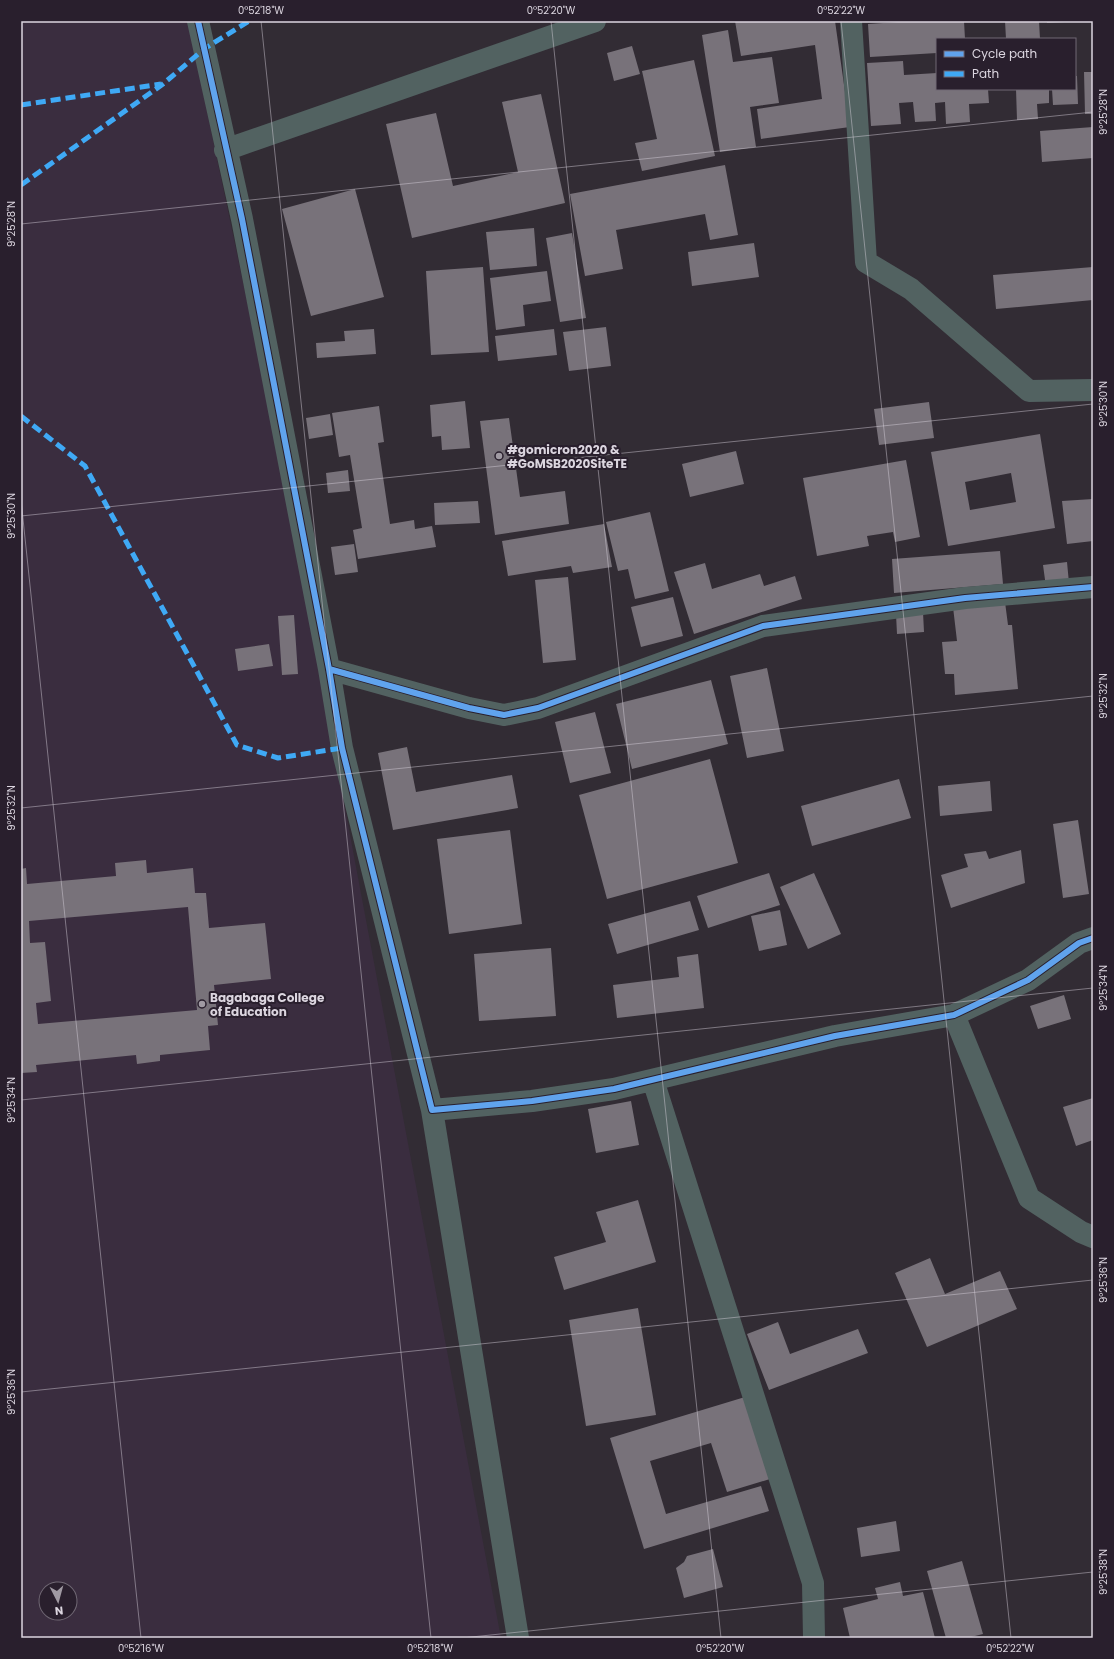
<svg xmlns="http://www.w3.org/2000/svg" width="1114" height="1659" viewBox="0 0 1114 1659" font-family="Poppins,sans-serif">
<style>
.built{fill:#3a2d3f;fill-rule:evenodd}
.building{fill:#78727a;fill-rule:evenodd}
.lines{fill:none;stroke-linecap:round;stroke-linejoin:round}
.street{stroke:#526261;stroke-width:22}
.quiet{stroke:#3fa9f5;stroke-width:5;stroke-dasharray:10 5;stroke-linecap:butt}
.cycleway-casing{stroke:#291f2d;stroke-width:8}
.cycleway{stroke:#60a3ed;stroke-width:6}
.ticks{fill:none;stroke:#dbd5df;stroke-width:1;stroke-opacity:0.45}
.poi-dot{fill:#a09aa3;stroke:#291f2d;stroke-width:1.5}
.labels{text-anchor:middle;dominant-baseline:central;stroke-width:4;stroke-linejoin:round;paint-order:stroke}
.poi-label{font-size:12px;font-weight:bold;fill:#dbd5df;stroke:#291f2d;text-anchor:start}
.neatline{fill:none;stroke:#dbd5df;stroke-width:1.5}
.ticks-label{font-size:10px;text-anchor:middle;fill:#dbd5df}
</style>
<rect width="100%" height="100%" fill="#322c34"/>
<path class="built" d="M 21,21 L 188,21 L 272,420 L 501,1638 L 21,1638 ZM 46,1589 L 70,1589 L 70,1613 L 46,1613 Z"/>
<path class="building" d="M 735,21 L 835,21 L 850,127 L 761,139 L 757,109 L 822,99 L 815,45 L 741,56 Z
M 913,21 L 964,21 L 965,39 L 937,39 L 937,53 L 870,57 L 868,24 Z
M 1005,21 L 1039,21 L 1040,39 L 1006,39 Z
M 1047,21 L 1065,21 L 1065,22 L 1047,23 Z
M 728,30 L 733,62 L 772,57 L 779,103 L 750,107 L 756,147 L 720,152 L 702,35 Z
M 632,46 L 640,74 L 614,81 L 607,53 Z
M 694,60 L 715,156 L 642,171 L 635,143 L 657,139 L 642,71 Z
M 903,61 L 904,75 L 937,73 L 937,89 L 988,89 L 989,103 L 969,104 L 970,122 L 946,124 L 945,102 L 935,103 L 936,121 L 915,122 L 913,102 L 899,103 L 901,124 L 871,126 L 867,63 Z
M 1084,72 L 1093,72 L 1093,114 L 1085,114 Z
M 1075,76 L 1077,76 L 1078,104 L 1053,105 L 1052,89 L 1075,89 Z
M 1016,89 L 1049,89 L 1049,103 L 1037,104 L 1038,119 L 1017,120 Z
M 541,94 L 565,203 L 412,238 L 386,124 L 436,113 L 453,186 L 518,172 L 502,102 Z
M 1093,127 L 1093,158 L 1042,162 L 1040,131 Z
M 725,165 L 738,235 L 710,240 L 705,214 L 616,230 L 623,269 L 585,276 L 570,194 Z
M 355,189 L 384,297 L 311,316 L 282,209 Z
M 534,228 L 537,266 L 490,270 L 486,232 Z
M 572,233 L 586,318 L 560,322 L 546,238 Z
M 754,243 L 759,277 L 692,286 L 688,252 Z
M 483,267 L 489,352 L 431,355 L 426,271 Z
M 1093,267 L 1093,300 L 996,309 L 993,275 Z
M 547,271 L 551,301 L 523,305 L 525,326 L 496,330 L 490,278 Z
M 606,327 L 611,366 L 569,371 L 563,332 Z
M 374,329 L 376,354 L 317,358 L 316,343 L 345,341 L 344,331 Z
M 554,329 L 557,355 L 498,361 L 495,336 Z
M 465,401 L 470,448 L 442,450 L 441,436 L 432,437 L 430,405 Z
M 929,402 L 934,438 L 879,445 L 874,409 Z
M 379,406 L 384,442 L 378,443 L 390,524 L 414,520 L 415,529 L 432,526 L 436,547 L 358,559 L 353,530 L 362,528 L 350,455 L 339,457 L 332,413 Z
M 330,414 L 333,435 L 309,439 L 306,418 Z
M 509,418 L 520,497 L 565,491 L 569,524 L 495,535 L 480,421 Z
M 1040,434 L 1055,528 L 948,546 L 931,452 ZM 1011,473 L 1016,502 L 970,510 L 965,482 Z
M 736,451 L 744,484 L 690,497 L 682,464 Z
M 906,460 L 920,537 L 895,542 L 893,532 L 867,536 L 869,546 L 817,556 L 803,478 Z
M 348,470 L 350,491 L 328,493 L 326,473 Z
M 1093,499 L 1093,541 L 1067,544 L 1062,501 Z
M 478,501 L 480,523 L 435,525 L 434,503 Z
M 650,512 L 669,591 L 635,599 L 628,569 L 618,571 L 606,522 Z
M 604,524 L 612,567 L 573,573 L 571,566 L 508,576 L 502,541 Z
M 354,544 L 358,572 L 335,575 L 331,547 Z
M 1000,551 L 1003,584 L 894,593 L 892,559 Z
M 1067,562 L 1069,583 L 1046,587 L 1043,565 Z
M 705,563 L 712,589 L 760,574 L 764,586 L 795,576 L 802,599 L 694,634 L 674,572 Z
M 568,577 L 576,660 L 543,663 L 535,580 Z
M 673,597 L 683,636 L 641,647 L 631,607 Z
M 1005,602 L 1008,625 L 1012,625 L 1018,689 L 955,695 L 954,674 L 945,674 L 942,642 L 957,641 L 953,607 Z
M 923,612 L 924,632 L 897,634 L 896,614 Z
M 294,615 L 298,674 L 282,675 L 278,616 Z
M 269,644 L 273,666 L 238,671 L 235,649 Z
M 767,668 L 784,751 L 747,758 L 730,676 Z
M 711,680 L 728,744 L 632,769 L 616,704 Z
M 595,712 L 611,773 L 570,783 L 555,722 Z
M 407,747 L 416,792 L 512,775 L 518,808 L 393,830 L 378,753 Z
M 710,759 L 738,863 L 607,899 L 579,795 Z
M 899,779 L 911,818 L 812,846 L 801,806 Z
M 990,781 L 992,811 L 940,816 L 938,786 Z
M 1078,820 L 1089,894 L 1063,898 L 1053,824 Z
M 510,830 L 522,924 L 449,934 L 437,839 Z
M 1021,850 L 1025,883 L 951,908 L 941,875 L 968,867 L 964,854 L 986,851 L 989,859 Z
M 146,860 L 147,873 L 193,868 L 195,893 L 206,893 L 209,928 L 265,923 L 271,979 L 214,985 L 218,1025 L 208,1026 L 210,1050 L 160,1055 L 160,1061 L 137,1064 L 136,1055 L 36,1065 L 37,1072 L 21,1073 L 21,869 L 26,868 L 27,884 L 116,876 L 115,863 ZM 188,907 L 197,1010 L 38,1024 L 36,1003 L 51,1001 L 45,942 L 30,943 L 29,921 Z
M 769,873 L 780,905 L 708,928 L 697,896 Z
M 814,873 L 841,934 L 808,949 L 780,887 Z
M 690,901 L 699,930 L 617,954 L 608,924 Z
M 780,910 L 787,945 L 759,951 L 751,916 Z
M 551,948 L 556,1016 L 479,1021 L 474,954 Z
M 698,954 L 704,1008 L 617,1018 L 613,985 L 679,977 L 677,957 Z
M 1064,995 L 1071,1019 L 1038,1029 L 1030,1006 Z
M 1093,1098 L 1093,1140 L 1076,1146 L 1063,1107 Z
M 631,1101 L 639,1145 L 596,1153 L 588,1109 Z
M 638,1200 L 656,1262 L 564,1290 L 554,1257 L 606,1242 L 596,1212 Z
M 930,1258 L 945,1294 L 1000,1271 L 1017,1309 L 927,1347 L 895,1273 Z
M 638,1308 L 656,1415 L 586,1426 L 569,1320 Z
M 778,1322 L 790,1354 L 858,1329 L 868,1353 L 769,1390 L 747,1334 Z
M 745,1397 L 770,1479 L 727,1492 L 711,1443 L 650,1461 L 666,1514 L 761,1486 L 769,1511 L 644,1549 L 610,1438 Z
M 896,1521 L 900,1551 L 861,1557 L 857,1528 Z
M 713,1549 L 723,1587 L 684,1598 L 676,1568 L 684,1562 L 687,1556 Z
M 962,1561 L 983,1634 L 967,1638 L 946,1638 L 927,1571 Z
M 900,1582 L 903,1596 L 923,1592 L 935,1638 L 850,1638 L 843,1608 L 878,1599 L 875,1588 Z"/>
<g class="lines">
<path class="street" d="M 198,21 L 242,219 L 329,669 L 342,748 L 432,1110 L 532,1101 L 614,1089 L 835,1036 L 954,1015 L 1028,980 L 1079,943 L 1093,938
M 851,21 L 866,262 L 911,289 L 1029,391 L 1093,390
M 225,150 L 595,21
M 329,669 L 469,708 L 504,715 L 538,708 L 763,626 L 965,598 L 1093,587
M 954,1015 L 1029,1198 L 1081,1232 L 1093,1237
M 653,1080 L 813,1583 L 814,1638
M 432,1110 L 518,1638"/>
<path class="quiet" d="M 21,105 L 161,84
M 21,185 L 163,84 L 204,49 L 249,21
M 21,416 L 85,466 L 237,745 L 278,758 L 342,748"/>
<defs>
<path id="cycleway" d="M 198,21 L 242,219 L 329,669 L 342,748 L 432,1110 L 532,1101 L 614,1089 L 835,1036 L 954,1015 L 1028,980 L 1079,943 L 1093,938
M 329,669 L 469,708 L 504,715 L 538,708 L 763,626 L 965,598 L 1093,587"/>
</defs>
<use href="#cycleway" class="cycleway-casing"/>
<use href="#cycleway" class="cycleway"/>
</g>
<path class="ticks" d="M 261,21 L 431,1638M 551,21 L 721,1638M 841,21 L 1011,1638M 21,224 L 1093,112M 21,500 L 141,1638M 21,516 L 1093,404M 21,808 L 1093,696M 21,1100 L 1093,988M 21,1392 L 1093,1280M 462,1638 L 1093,1572"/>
<g class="poi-dot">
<circle cx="499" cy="456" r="4"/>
<circle cx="202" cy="1004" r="4"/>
</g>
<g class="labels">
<g class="poi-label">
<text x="507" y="449">#gomicron2020 &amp;<tspan x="507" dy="14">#GoMSB2020SiteTE</tspan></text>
<text x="210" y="997">Bagabaga College<tspan x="210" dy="14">of Education</tspan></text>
</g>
</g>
<rect width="1114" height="1659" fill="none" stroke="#291f2d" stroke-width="44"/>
<rect x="936" y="38" width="140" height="52" fill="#291f2d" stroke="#706874"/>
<rect x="944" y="51" width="20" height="6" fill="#60a3ed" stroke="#706874"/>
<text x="972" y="58" font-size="12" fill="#dbd5df">Cycle path</text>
<rect x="944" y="71" width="20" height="6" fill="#3fa9f5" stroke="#706874"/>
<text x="972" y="78" font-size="12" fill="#dbd5df">Path</text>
<g transform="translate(58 1601) rotate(174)"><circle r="19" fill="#291f2d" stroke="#706874"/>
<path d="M0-3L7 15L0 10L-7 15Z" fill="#a09aa3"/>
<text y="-6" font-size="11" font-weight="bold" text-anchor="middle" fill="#dbd5df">N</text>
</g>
<rect x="22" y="22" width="1070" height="1615" class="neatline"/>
<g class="ticks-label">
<text x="261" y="14">0°52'18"W</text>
<text x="551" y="14">0°52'20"W</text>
<text x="841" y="14">0°52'22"W</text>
<text transform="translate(1103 112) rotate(-90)" y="4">9°25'28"N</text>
<text transform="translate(11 224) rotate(-90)" y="4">9°25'28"N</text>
<text transform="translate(1103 404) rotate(-90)" y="4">9°25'30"N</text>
<text transform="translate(11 516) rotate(-90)" y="4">9°25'30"N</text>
<text transform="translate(1103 696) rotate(-90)" y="4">9°25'32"N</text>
<text transform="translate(11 808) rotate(-90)" y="4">9°25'32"N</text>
<text transform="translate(1103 988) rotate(-90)" y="4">9°25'34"N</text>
<text transform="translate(11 1100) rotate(-90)" y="4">9°25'34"N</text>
<text transform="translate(1103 1280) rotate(-90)" y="4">9°25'36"N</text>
<text transform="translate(11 1392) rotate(-90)" y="4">9°25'36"N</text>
<text transform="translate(1103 1572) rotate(-90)" y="4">9°25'38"N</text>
<text x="141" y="1652">0°52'16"W</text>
<text x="430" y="1652">0°52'18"W</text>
<text x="720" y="1652">0°52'20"W</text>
<text x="1010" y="1652">0°52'22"W</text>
</g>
</svg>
